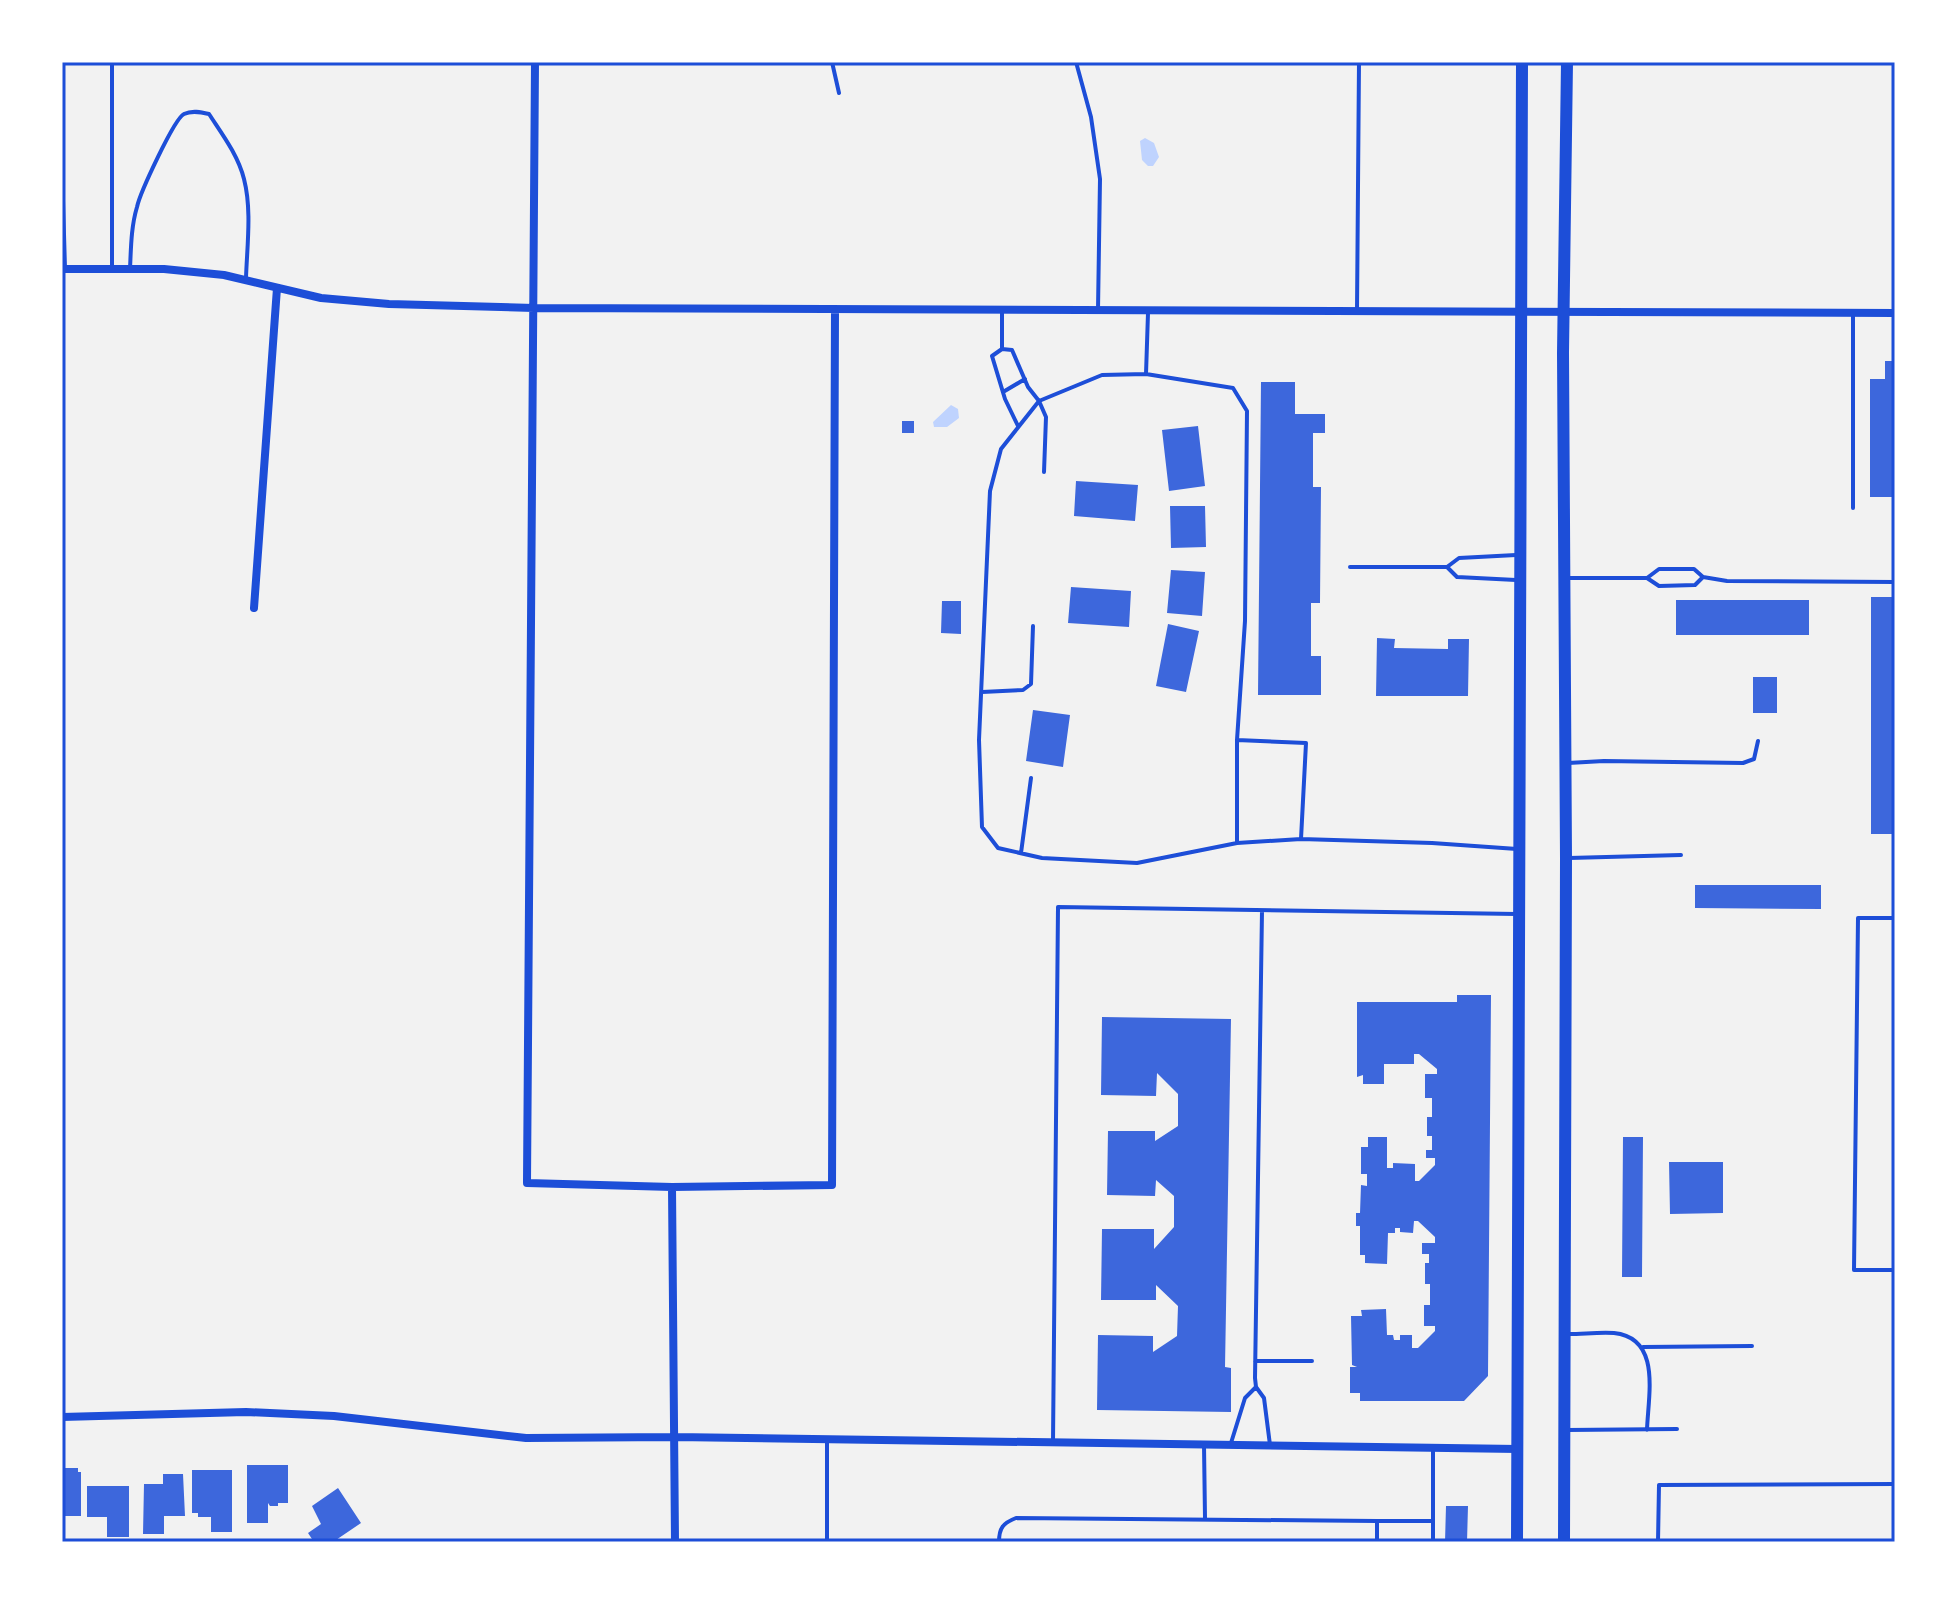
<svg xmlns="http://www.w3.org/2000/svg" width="1957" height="1604" viewBox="0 0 1957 1604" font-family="Cabin,sans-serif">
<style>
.water{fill:#bfd3fe}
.building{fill:#3d67dc}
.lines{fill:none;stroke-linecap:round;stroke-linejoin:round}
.service{stroke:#1d4ed8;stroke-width:4}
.minor{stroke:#1d4ed8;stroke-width:8}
.primary{stroke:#1d4ed8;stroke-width:12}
.neatline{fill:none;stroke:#1d4ed8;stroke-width:3}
</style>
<rect width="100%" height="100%" fill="#f2f2f2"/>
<path class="water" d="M 1145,138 L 1154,143 L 1159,157 L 1153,166 L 1148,166 L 1142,160 L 1140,141 Z
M 951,405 L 958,409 L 959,418 L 947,427 L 934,427 L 933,422 Z"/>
<path class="building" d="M 1885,361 L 1895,361 L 1895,497 L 1870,497 L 1870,379 L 1885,379 Z
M 1261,382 L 1295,382 L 1295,414 L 1325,414 L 1325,433 L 1313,433 L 1313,487 L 1321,487 L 1320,603 L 1311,603 L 1311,656 L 1321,656 L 1321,695 L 1258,695 Z
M 902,421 L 914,421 L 914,433 L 902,433 Z
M 1198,426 L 1205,486 L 1169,491 L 1162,430 Z
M 1076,481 L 1138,485 L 1135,521 L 1074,516 Z
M 1170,506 L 1205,506 L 1206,547 L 1171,548 Z
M 1171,570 L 1205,572 L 1202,616 L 1167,613 Z
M 1071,587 L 1131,591 L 1129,627 L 1068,623 Z
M 1871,597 L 1895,597 L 1895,834 L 1871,834 Z
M 1676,600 L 1809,600 L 1809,635 L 1676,635 Z
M 942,601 L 961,601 L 961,634 L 941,633 Z
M 1168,624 L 1199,631 L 1186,692 L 1156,686 Z
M 1377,638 L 1395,639 L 1394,648 L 1448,649 L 1448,639 L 1469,639 L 1468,696 L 1376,696 Z
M 1753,677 L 1777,677 L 1777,713 L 1753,713 Z
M 1033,710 L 1070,715 L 1063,767 L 1026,761 Z
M 1695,885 L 1821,885 L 1821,909 L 1695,908 Z
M 1457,995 L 1491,995 L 1488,1376 L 1464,1401 L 1360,1401 L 1360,1393 L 1350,1393 L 1350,1367 L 1357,1367 L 1352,1365 L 1351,1316 L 1362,1316 L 1361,1310 L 1386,1309 L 1387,1335 L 1393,1335 L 1394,1340 L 1400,1340 L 1400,1335 L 1412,1335 L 1412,1348 L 1418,1348 L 1435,1331 L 1435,1326 L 1424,1326 L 1424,1305 L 1430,1305 L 1430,1284 L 1425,1284 L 1425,1263 L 1429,1263 L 1429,1254 L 1422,1254 L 1422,1243 L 1435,1243 L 1435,1237 L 1418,1221 L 1414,1221 L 1413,1233 L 1400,1232 L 1400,1228 L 1395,1228 L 1395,1233 L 1388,1233 L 1387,1264 L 1365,1263 L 1365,1255 L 1360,1255 L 1360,1226 L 1356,1226 L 1356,1213 L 1360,1213 L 1361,1185 L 1367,1186 L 1367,1174 L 1361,1174 L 1361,1147 L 1368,1147 L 1368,1137 L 1387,1137 L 1387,1168 L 1393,1168 L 1393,1163 L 1415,1164 L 1415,1181 L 1419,1181 L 1435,1165 L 1435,1158 L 1426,1158 L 1426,1150 L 1432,1150 L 1432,1136 L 1427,1136 L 1427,1117 L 1432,1117 L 1432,1098 L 1425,1098 L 1425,1074 L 1437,1074 L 1437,1069 L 1419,1054 L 1414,1054 L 1414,1064 L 1384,1064 L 1384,1084 L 1363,1084 L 1363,1075 L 1357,1077 L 1357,1002 L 1457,1002 Z
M 1102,1017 L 1231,1019 L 1225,1367 L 1231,1368 L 1231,1412 L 1097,1410 L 1098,1335 L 1153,1336 L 1153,1352 L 1177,1336 L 1178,1306 L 1156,1285 L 1156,1300 L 1101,1300 L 1102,1229 L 1154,1229 L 1154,1249 L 1174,1227 L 1174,1196 L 1156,1180 L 1155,1196 L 1107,1195 L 1108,1131 L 1155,1131 L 1155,1141 L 1178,1126 L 1178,1094 L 1157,1073 L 1156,1096 L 1101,1095 Z
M 1623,1137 L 1643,1137 L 1642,1277 L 1622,1277 Z
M 1669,1162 L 1723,1162 L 1723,1213 L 1670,1214 Z
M 247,1465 L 288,1465 L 288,1503 L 278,1503 L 278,1506 L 270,1506 L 268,1503 L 268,1523 L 247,1523 Z
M 62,1468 L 78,1468 L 78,1472 L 81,1472 L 81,1516 L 62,1516 Z
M 192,1470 L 232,1470 L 232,1532 L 211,1532 L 211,1517 L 198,1517 L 198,1513 L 192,1513 Z
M 163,1474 L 183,1474 L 185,1516 L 164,1516 L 164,1534 L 143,1534 L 144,1484 L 163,1484 Z
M 87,1486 L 129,1486 L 129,1537 L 107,1537 L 107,1517 L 87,1517 Z
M 338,1488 L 361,1523 L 333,1542 L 314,1542 L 308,1533 L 321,1524 L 312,1506 Z
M 1446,1506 L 1468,1506 L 1467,1542 L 1445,1542 Z"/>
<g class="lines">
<path class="service" d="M 112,62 L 112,268
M 832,62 L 839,93
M 1076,62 L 1091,117 L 1100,179 L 1098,310
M 1569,62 L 1604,62
M 62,167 L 65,268
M 130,269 C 131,248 131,227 137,207 C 140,193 174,119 184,114 C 192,110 201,112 209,114 C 222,134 238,155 244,179 C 252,210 247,246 246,278
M 1357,311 L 1359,62
M 1002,312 L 1002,349
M 1002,349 L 1012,350 L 1028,387 L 1039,401 L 1046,417 L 1044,472
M 1002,349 L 992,356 L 1005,399 L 1018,426
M 1146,374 L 1148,313
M 1003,392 L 1025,379
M 1853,508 L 1853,315
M 1350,567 L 1447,567 L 1459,558 L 1516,555
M 1447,567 L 1457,577 L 1516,580
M 1659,569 L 1694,569 L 1703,577 L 1695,585 L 1659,586 L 1647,578 Z
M 1703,577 L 1727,581 L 1895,582
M 1566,578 L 1647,578
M 982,692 L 1023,690 L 1031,684 L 1033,626
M 1237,740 L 1237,843
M 1568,763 L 1604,761 L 1743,763 L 1754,759 L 1758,741
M 1301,839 L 1306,743 L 1237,740 L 1245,621 L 1247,411 L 1233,388 L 1146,374 L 1102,375 L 1039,401 L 1001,449 L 990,491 L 979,740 L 982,827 L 998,848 L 1042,858 L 1137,863 L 1237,843 L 1301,839 L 1432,843 L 1517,849
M 1021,853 L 1031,778
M 1569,858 L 1681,855
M 1262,911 L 1255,1378 L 1256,1387 L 1264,1398 L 1270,1445
M 1895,918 L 1858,918 L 1854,1270 L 1895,1270
M 1569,1334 C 1583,1334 1599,1332 1614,1333 C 1662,1338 1648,1396 1647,1430
M 1643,1347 L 1752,1346
M 1255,1361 L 1312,1361
M 1567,1430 L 1677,1429
M 827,1439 L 827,1542
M 1053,1442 L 1058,907 L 1517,914
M 1231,1443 L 1245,1398 L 1256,1387
M 1204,1445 L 1205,1518
M 1377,1521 L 1433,1521
M 999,1542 C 999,1528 1003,1523 1016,1518 L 1377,1521 L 1377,1542
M 1433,1542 L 1433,1448
M 1658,1542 L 1659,1485 L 1895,1484"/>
<path class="minor" d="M 535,62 L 527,1183 L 672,1187 L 832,1185 L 835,309
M 62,269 L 164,269 L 224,275 L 321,298 L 389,304 L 534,308 L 1895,313
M 254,608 L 277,288
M 672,1187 L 675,1542
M 62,1417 L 246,1412 L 334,1416 L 526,1438 L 675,1437 L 1518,1449"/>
<path class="primary" d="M 1517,1542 L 1522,62
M 1564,1542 L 1566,858 L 1563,353 L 1567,62"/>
</g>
<rect width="1957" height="1604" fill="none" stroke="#ffffff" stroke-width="128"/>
<rect x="64" y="64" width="1829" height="1476" class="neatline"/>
</svg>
